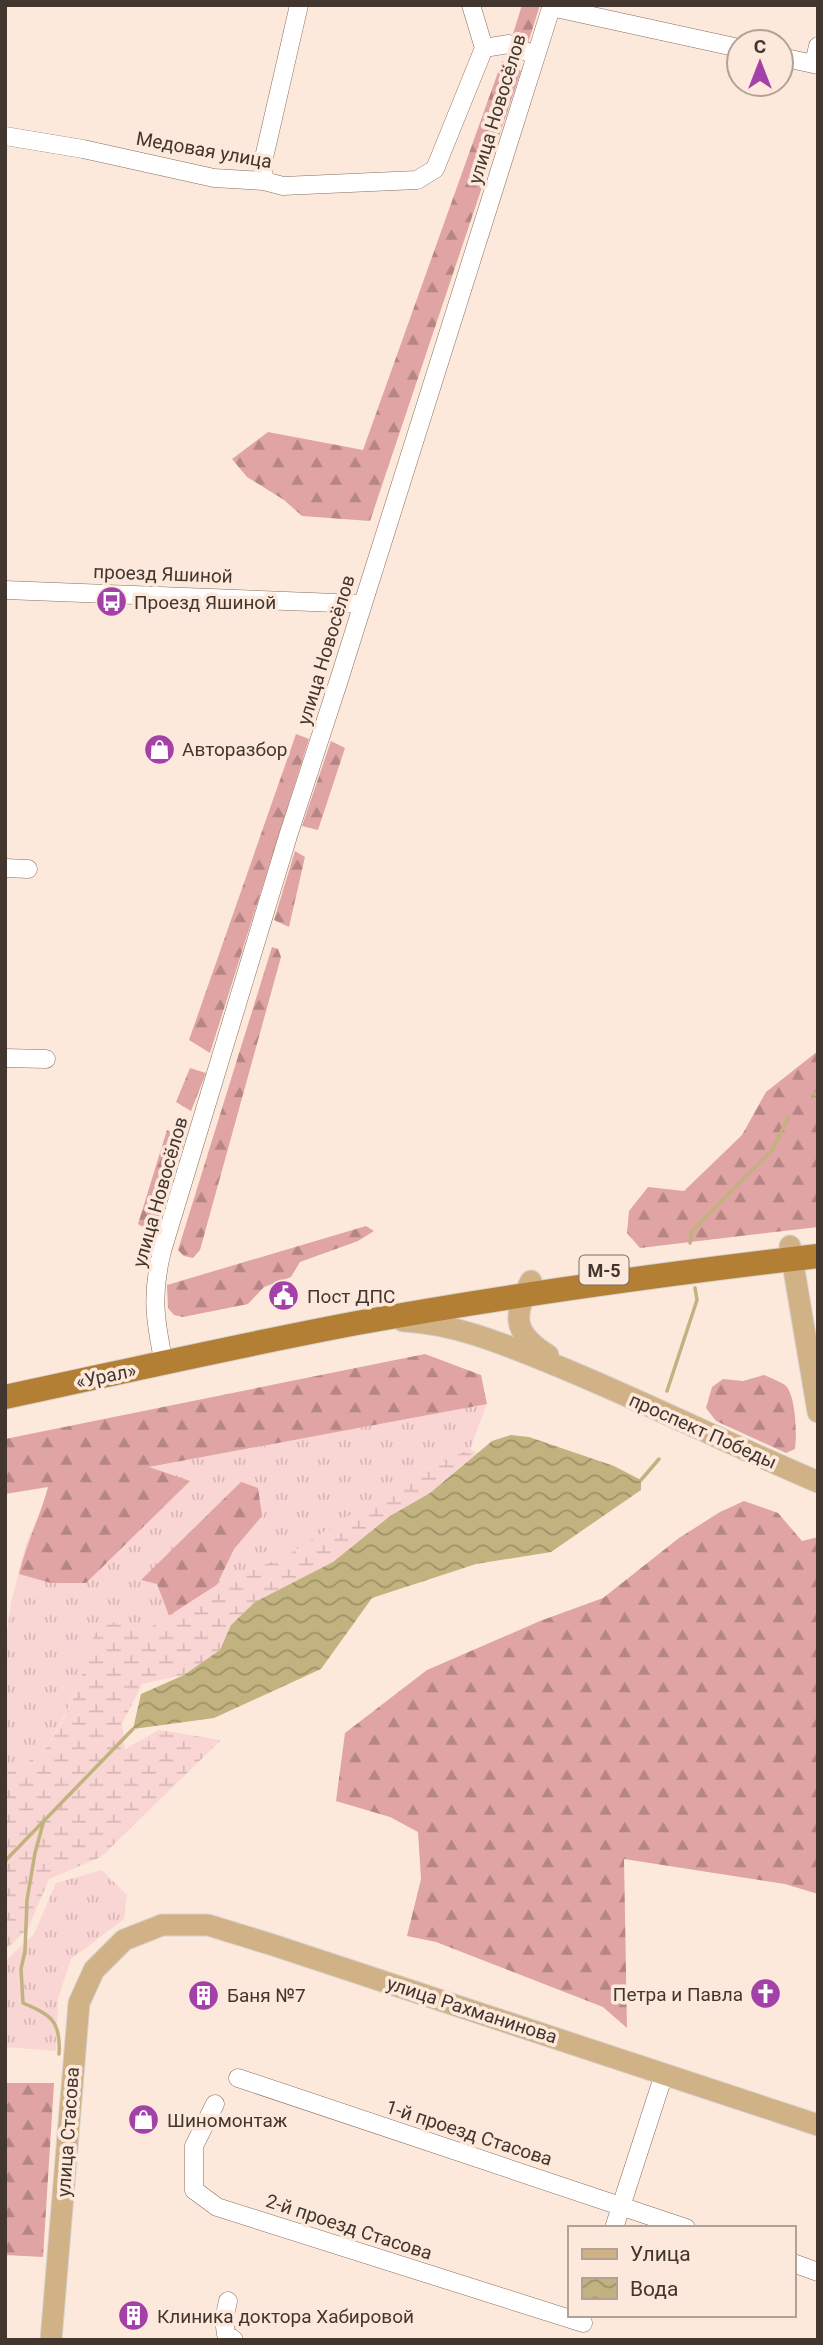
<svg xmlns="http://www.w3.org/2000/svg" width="823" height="2345" viewBox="0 0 823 2345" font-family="Roboto,sans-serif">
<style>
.grass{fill:url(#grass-tufts)}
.forest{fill:url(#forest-firs)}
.wetland{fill:url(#wetland-marsh)}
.water{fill:url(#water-waves)}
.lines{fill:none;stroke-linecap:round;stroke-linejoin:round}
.stream{stroke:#c2b27f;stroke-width:3.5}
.minor-casing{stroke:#896d59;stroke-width:19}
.major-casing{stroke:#d6d3d1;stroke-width:23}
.highway-casing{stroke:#d6d3d1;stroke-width:26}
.minor{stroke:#fff;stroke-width:18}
.major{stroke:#d1b286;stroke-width:21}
.highway{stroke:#b27f35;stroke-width:24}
.labels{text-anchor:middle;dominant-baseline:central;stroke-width:7;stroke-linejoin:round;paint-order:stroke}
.shield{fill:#fde9dc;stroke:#7b6c62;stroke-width:2}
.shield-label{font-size:18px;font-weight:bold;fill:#43362e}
.street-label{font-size:19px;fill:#43362e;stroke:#fde9dc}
.poi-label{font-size:19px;fill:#43362e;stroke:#fde9dc;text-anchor:start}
</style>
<defs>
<pattern id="grass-tufts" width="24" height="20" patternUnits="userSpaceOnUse" patternTransform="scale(1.75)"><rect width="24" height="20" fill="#f9d5d4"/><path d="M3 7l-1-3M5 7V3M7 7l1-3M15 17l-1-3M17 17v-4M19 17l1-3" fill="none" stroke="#d7b7b6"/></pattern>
<pattern id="forest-firs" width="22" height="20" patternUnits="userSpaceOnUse" patternTransform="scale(1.75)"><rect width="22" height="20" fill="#dfa4a3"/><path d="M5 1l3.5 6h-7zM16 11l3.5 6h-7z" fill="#b68685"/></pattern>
<pattern id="wetland-marsh" width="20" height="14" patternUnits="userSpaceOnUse" patternTransform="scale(1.75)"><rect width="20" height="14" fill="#f9d5d4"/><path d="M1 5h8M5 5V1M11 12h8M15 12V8" fill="none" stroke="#d7b7b6"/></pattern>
<pattern id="water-waves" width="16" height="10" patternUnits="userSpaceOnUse" patternTransform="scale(1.75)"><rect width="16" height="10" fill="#c2b27f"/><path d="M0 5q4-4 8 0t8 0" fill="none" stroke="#9f9268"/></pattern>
</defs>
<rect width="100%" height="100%" fill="#fde9dc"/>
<path class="grass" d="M 487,1404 L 470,1449 L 428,1468 L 350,1515 L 290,1554 L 218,1584 L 145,1631 L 90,1643 L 80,1683 L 63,1719 L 43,1753 L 5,1774 L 5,1647 L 11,1603 L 26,1544 L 42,1508 L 49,1486 Z
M 102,1870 L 127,1895 L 124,1919 L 71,1959 L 58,1999 L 56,2051 L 5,2047 L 5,1961 L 34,1934 L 56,1883 Z"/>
<path class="forest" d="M 522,5 L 540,5 L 528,43 L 512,37 Z
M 502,61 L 521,71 L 370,521 L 302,516 L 284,500 L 247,477 L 232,459 L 268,432 L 363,450 Z
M 296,734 L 309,739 L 210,1053 L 189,1040 Z
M 331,741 L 345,748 L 318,830 L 302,826 Z
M 295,851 L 305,857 L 289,927 L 274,920 Z
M 272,947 L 278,949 L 281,957 L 200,1250 L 193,1258 L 184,1256 L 178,1250 Z
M 818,1051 L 818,1227 L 640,1248 L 627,1233 L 629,1211 L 648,1187 L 684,1191 L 742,1135 L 766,1092 Z
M 190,1068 L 206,1073 L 191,1111 L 176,1102 Z
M 167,1130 L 186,1137 L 154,1234 L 138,1224 Z
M 366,1226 L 374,1231 L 358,1241 L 300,1262 L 291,1277 L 264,1287 L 248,1304 L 183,1317 L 174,1315 L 168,1308 L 167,1285 Z
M 425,1354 L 481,1375 L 487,1404 L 149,1467 L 190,1481 L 86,1583 L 51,1583 L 19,1574 C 26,1544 40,1517 48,1487 L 5,1494 L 5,1439 Z
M 764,1375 C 771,1378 779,1381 785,1385 C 796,1394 797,1435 795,1449 L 786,1453 L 716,1421 L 706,1408 L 712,1387 L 723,1379 L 743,1381 Z
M 241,1482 L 258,1488 L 262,1516 L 234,1549 L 207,1605 L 174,1629 L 157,1584 L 141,1580 Z
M 744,1501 L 778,1513 L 802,1541 L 818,1537 L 818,1894 L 785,1884 L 624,1859 L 627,2028 L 603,2007 L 436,1942 L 407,1936 L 421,1879 L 418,1832 L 390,1817 L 336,1801 L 345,1733 L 427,1670 L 540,1621 L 603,1598 L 679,1538 L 720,1512 Z
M 5,2083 L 54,2083 L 43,2257 L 5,2255 Z"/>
<path class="wetland" d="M 470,1449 L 477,1453 L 430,1493 L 390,1516 L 333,1562 L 255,1602 L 231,1625 L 221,1650 L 184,1675 L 142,1684 L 122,1724 L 125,1749 L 159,1730 L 221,1740 L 101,1857 L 49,1879 L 28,1929 L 5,1950 L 5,1774 L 43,1753 L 64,1719 L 80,1683 L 90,1643 L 104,1620 L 145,1631 L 218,1584 L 290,1554 L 350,1515 L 428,1468 Z"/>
<path class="water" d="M 511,1435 L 529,1437 L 614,1466 L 641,1480 L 641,1490 L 551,1552 L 476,1564 L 372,1598 L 321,1669 L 214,1718 L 133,1729 L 141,1694 L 184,1675 L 220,1650 L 231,1625 L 255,1602 L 333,1562 L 390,1516 L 430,1493 L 492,1441 Z"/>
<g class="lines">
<path class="stream" d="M 814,1095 L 818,1091
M 690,1243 L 692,1231 L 772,1150 L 788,1118
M 667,1391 L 697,1300 L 695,1288
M 641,1480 L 659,1459
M 44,1820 L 35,1853 L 27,1900 L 25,1951 L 21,1969 L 23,2003 C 52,2015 61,2022 59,2054
M 5,1861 L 133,1729"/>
<defs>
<path id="minor" d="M 551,7 L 739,48
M 484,48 L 509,44 L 536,56
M 781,57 L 818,65
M 814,64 L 818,46
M 5,136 L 83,149 L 214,178 L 264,181 L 283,186 L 417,180 L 435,169 L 484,48 L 471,5
M 264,181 L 263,162 L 299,5
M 5,590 L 362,604
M 5,868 L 28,869
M 5,1058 L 46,1059
M 164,1364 C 155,1320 151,1295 162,1251 L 288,836 L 338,683 L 552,5
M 238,2078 L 686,2228
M 215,2104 L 194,2146 L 194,2190 L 217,2207 L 583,2323
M 614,2228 L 664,2074
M 793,2263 L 818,2272
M 228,2301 L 224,2319 L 226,2334 L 234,2340"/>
<path id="major" d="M 790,1246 L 818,1412
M 531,1281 C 513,1315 512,1333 548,1355
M 403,1321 C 459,1324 508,1346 560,1367 C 647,1403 731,1445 818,1482
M 51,2340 L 79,2003 L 94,1970 L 124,1940 L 162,1925 L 208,1925 L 273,1945 L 818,2125"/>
<path id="highway" d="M 5,1397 C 122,1372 240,1345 357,1323 C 510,1295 664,1274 818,1256"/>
</defs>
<use href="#minor" class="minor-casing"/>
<use href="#major" class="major-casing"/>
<use href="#highway" class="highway-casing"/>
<use href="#minor" class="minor"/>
<use href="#major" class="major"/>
<use href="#highway" class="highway"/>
</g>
<defs>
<symbol id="bus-disc" viewBox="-11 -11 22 22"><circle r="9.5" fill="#a341a8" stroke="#fde9dc"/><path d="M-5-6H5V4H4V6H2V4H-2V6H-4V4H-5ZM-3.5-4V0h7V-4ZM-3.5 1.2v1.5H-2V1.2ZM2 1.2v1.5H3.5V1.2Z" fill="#fff"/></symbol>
<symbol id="shop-disc" viewBox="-11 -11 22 22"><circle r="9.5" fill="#a341a8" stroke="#fde9dc"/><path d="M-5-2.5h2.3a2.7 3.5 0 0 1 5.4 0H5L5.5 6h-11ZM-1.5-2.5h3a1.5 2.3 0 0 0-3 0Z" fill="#fff"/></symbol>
<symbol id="civic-disc" viewBox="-11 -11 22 22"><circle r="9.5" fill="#a341a8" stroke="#fde9dc"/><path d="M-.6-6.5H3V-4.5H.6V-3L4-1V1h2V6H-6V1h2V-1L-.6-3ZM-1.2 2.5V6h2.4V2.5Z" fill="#fff"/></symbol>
<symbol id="church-disc" viewBox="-11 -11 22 22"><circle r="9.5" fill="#a341a8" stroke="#fde9dc"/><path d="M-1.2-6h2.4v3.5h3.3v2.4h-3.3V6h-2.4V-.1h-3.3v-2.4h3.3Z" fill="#fff"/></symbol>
<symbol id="building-disc" viewBox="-11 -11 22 22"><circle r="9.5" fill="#a341a8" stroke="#fde9dc"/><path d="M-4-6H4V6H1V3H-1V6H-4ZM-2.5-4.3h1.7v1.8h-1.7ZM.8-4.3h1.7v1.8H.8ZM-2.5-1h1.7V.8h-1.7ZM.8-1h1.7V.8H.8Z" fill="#fff"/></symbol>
</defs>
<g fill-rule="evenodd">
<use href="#bus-disc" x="94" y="584" width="35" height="35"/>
<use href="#shop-disc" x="142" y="732" width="35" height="35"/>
<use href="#civic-disc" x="266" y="1278" width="35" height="35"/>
<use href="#church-disc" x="748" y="1976" width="35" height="35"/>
<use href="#building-disc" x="186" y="1978" width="35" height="35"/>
<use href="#shop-disc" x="126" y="2102" width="35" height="35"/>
<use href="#building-disc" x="116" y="2298" width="35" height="35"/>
</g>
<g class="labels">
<rect class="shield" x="579.5" y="1255.5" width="49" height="29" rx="5"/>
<g class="shield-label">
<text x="604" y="1270">М-5</text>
</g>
<g class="street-label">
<text transform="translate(497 109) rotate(-73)">улица Новосёлов</text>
<text transform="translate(204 150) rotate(10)">Медовая улица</text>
<text transform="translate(163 574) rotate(2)">проезд Яшиной</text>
<text transform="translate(326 650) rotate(-73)">улица Новосёлов</text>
<text transform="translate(160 1192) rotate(-74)">улица Новосёлов</text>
<text transform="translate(106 1376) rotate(-12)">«Урал»</text>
<text transform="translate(703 1431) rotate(24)">проспект Победы</text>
<text transform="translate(472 2010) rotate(18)">улица Рахманинова</text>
<text transform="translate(68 2132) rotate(-86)">улица Стасова</text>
<text transform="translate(469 2133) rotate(18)">1-й проезд Стасова</text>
<text transform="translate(349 2227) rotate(18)">2-й проезд Стасова</text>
</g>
<g class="poi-label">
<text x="134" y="602">Проезд Яшиной</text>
<text x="182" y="749">Авторазбор</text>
<text x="307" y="1296">Пост ДПС</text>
<text x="743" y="1994" text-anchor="end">Петра и Павла</text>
<text x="227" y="1995">Баня №7</text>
<text x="167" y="2120">Шиномонтаж</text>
<text x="157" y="2316">Клиника доктора Хабировой</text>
</g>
</g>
<rect width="823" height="2345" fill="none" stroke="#43362e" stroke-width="14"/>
<rect x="568" y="2226" width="228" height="91" fill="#fde9dc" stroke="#b3a196" stroke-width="2"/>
<rect x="582" y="2249" width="35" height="10" fill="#d1b286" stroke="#b3a196" stroke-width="2"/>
<text x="630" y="2261" font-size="21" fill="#43362e">Улица</text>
<rect x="582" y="2278" width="35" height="21" fill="url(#water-waves)" stroke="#b3a196" stroke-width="2"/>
<text x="630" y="2296" font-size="21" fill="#43362e">Вода</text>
<g transform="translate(760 63)"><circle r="33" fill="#fde9dc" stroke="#b3a196" stroke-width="2"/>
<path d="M0-5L12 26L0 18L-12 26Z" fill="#a341a8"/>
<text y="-10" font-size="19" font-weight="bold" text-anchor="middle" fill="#43362e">С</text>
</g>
</svg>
